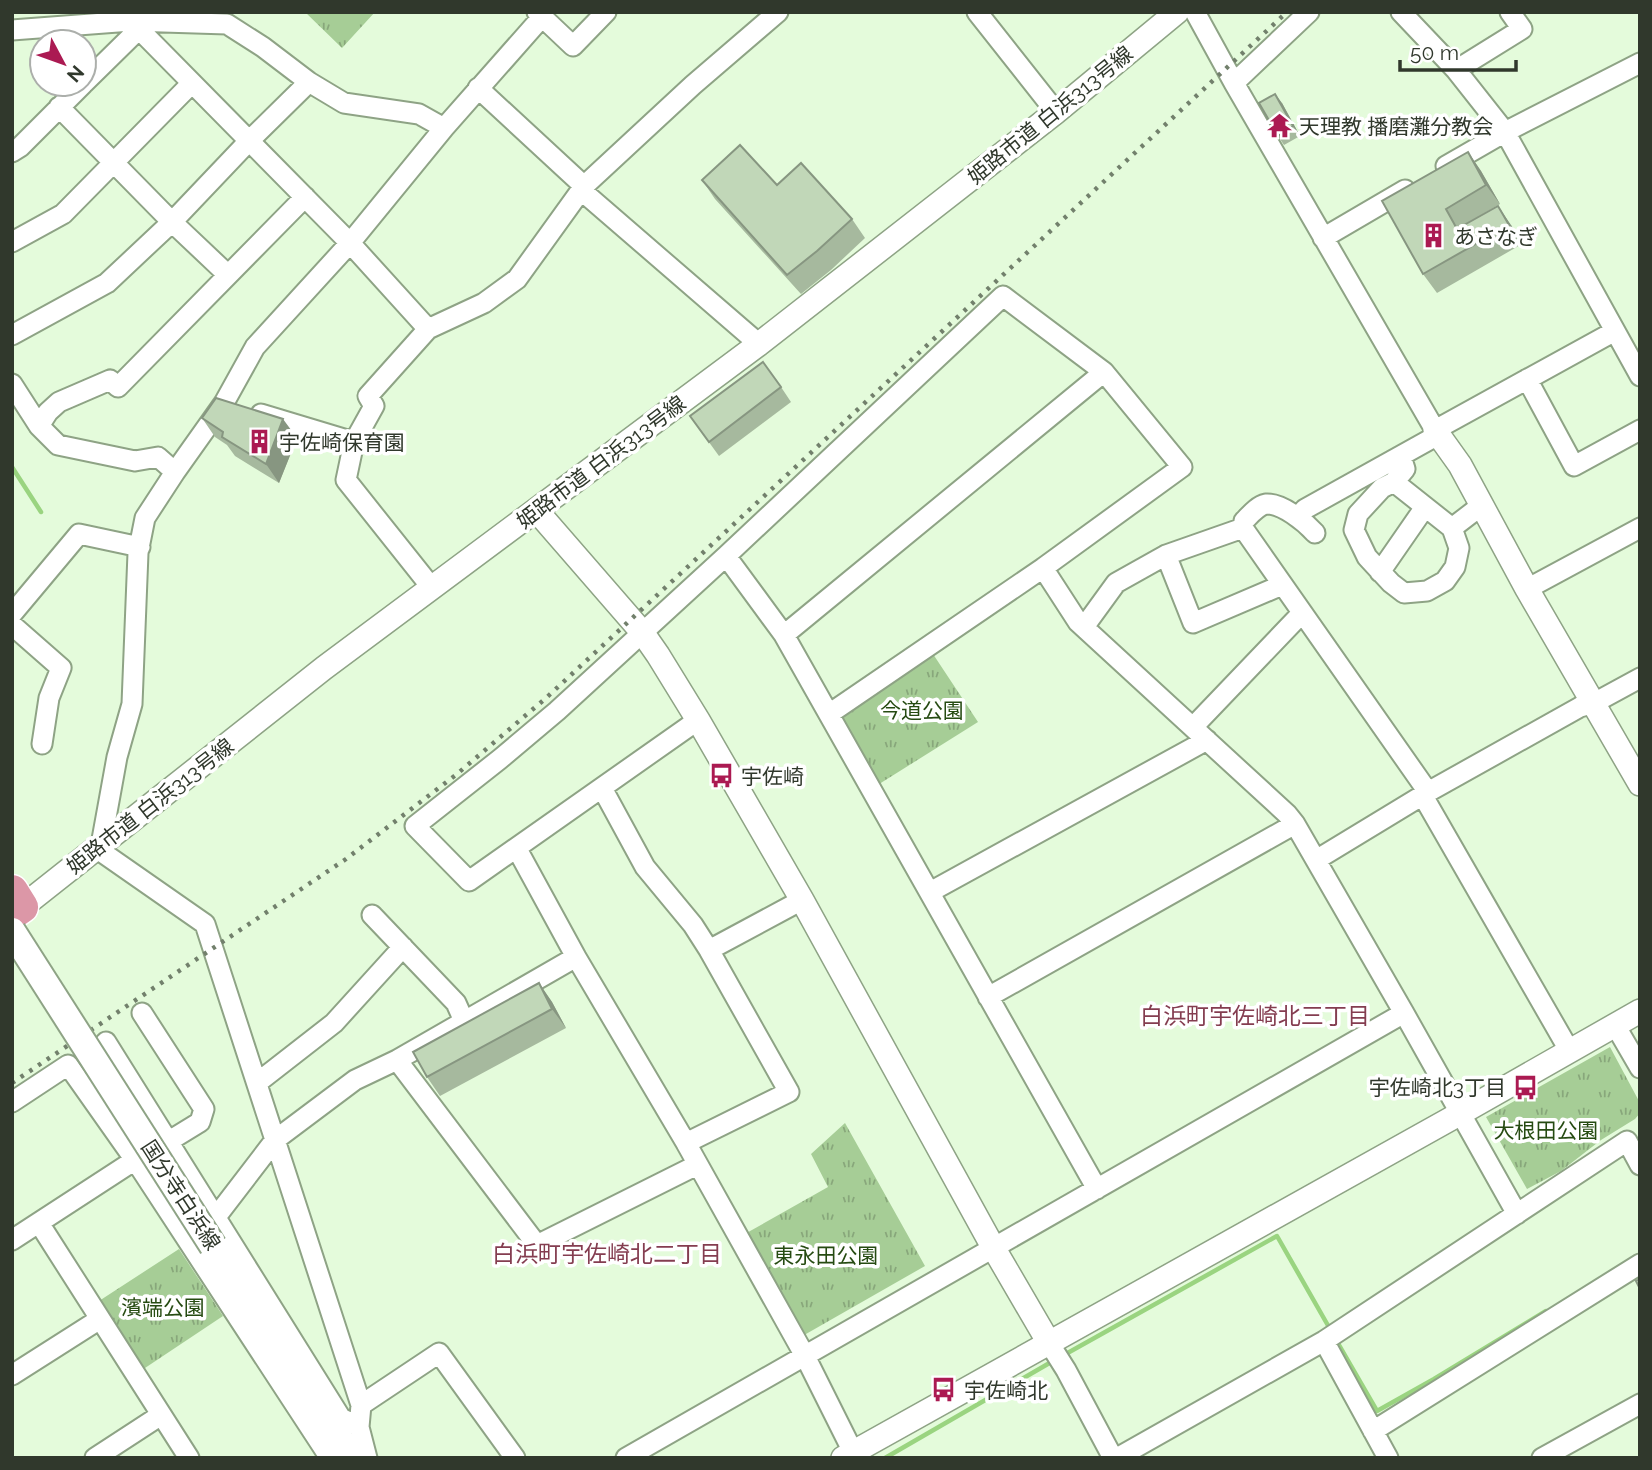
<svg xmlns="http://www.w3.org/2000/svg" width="1652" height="1470" viewBox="0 0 1652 1470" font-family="Raleway,'Noto Sans JP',sans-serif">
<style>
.park{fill:url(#park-tufts)}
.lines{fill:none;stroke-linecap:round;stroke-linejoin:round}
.stream{stroke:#9ad480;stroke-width:4.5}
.minor-casing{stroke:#8ea385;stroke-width:23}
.tertiary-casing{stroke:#8ea385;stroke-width:26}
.secondary-casing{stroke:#8ea385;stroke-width:30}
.trunk-casing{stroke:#fff;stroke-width:35}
.minor{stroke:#fff;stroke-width:19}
.tertiary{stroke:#fff;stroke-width:23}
.secondary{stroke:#fff;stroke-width:26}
.trunk{stroke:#dc97a7;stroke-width:32}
.rail{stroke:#72806c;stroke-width:4.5;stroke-dasharray:3.5 7;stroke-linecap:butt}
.secondary-bridge-casing{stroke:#8ea385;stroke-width:30;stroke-linecap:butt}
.secondary-bridge{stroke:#fff;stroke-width:26}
.wall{fill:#a6b99e}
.shaded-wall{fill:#879681}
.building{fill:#c1d7b8;stroke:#879681;stroke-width:2}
.labels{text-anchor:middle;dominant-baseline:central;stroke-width:7;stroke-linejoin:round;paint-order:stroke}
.street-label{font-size:21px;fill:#30382c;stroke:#fff}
.poi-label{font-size:21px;fill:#30382c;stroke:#fff;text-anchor:start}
.park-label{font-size:21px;fill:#264b12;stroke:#fff}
.neighbourhood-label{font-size:23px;fill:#843d50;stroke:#fff}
</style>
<defs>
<pattern id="park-tufts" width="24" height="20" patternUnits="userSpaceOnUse" patternTransform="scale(1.75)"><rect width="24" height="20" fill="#a6cd96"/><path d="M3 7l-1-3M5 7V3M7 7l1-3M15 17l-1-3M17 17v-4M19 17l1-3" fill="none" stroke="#88a77b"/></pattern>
</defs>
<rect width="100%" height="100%" fill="#e4fbdb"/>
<path class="park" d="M 305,12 L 375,12 L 342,48 Z
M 933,654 L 978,722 L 876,786 L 838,720 Z
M 1610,1047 L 1640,1103 L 1640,1113 L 1635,1119 L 1601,1140 L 1561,1171 L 1527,1189 L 1486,1117 Z
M 845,1123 L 925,1266 L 799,1338 L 743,1235 L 828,1187 L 811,1154 Z
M 179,1249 L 223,1316 L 142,1370 L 99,1301 Z"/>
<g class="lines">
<path class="stream" d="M 12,467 L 41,512
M 1336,1340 L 1377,1411 L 1434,1379 L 1546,1311
M 1064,1355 L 1277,1236 L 1330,1329
M 885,1458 L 1053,1361"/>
<defs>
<path id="minor" d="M 537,12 L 573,46 L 606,12
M 977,12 L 1056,112
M 1195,12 L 1234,83 L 1435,430 L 1615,331
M 1401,12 L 1456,70 L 1505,132 L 1640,376
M 128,18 L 350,243 L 428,329
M 12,30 L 131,21 L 227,24 L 263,47 L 309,82 L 344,103 L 419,114 L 444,128
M 1456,70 L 1522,29 L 1510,12
M 84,83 L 139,29
M 1234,83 L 1309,12
M 478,88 L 584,186
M 59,107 L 172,222 L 228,275
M 12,152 L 20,147 L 83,84
M 1446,166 L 1505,132 L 1640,63
M 582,191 L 759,344
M 1323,238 L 1405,190
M 12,242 L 63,214 L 192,83
M 12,335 L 107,283 L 172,222 L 249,141 L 309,82
M 1527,379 L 1574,466 L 1640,430
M 12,384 L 39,426 L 58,445 L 135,461 L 158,457 L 175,472
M 261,414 L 354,442
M 39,426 L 48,412 L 59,402 L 110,380 L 118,387 L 305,197
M 1394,482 L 1452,528 L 1459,548 L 1455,567 L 1445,581 L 1427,591 L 1404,593 L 1391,583 L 1367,557 L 1354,530 L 1358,514 L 1382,488 L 1394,482 L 1405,469 L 1401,456
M 1298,517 L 1305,509 L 1438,435
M 1243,528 L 1244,521 C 1250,515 1257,506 1266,504 C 1282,503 1305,522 1315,533
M 1452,528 L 1482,505
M 1166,555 L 1193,623 L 1282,585
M 726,556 L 784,635 L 1097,1189
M 1043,568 L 1078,622 L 1287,814 L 1295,824 L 1404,1013 L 1517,1214
M 1380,572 L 1425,507
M 432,588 L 346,480 L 354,442 L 374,406 L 368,396 L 428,329 L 484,303 L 517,279 L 584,186 L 693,85 L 778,12
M 1527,589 L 1640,528
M 12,614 L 79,534 L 140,547
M 12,625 L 61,668 L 49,698 L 42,744
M 1084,627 L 1116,583 L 1166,555 L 1243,528 L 1428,792
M 784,635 L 1104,372
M 698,720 L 469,881 L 415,826 L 500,759 L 557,711 L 726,556 L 1003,296 L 1104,372 L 1182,467 L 1043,568 L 829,714
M 1193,727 L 1302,613
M 602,788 L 645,867 L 693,925 L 709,950
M 1423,796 L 1569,1050
M 101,845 L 117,757 L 132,704 L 138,553 L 145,518 L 175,472 L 224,403 L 255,347 L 350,243 L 444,128 L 542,17
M 96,848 L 205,924 L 361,1405 L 359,1427 L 367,1458
M 517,849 L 576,957 L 686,1143 L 805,1356 L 853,1452
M 1316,860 L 1428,792 L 1580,707 L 1594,703 L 1640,678
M 930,892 L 1207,740
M 372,915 L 456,1003 L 464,1021
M 988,997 L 1295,824
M 142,1013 L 204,1109 L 200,1122 L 169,1141
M 1615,1025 L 1640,1068
M 106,1042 L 341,1418 L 359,1427
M 397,1060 L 537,1245 L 697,1165
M 257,1083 L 334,1023 L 403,947
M 12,1102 L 68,1065 L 135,1160 L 330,1458
M 686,1143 L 789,1092 L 709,950 L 802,900
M 216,1217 L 275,1140 L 355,1080 L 397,1060 L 576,957
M 39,1223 L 189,1458
M 12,1240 L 135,1160
M 1324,1341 L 1388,1458
M 1049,1343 L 1066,1370 L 1113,1458
M 12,1375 L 100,1319
M 361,1405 L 439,1353 L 515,1458
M 1373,1431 L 1640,1264
M 95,1458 L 161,1415
M 626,1458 L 1404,1013
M 1117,1458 L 1324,1341 L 1627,1141 L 1640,1165
M 1542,1458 L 1640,1404"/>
<path id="tertiary" d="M 1435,430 L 1460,465 L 1527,589 L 1640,784
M 536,510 L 642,632 L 658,655 L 698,720 L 802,900 L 993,1247 L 1049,1343
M 22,907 L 324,668 L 759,344 L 1056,112 L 1177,12
M 843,1458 L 1461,1113 L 1640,1011"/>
<path id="secondary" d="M 213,1246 L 352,1458"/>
<path id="trunk" d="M 12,891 L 22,907 L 12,914"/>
</defs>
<use href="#minor" class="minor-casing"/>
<use href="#tertiary" class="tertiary-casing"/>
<use href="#secondary" class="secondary-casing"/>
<use href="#trunk" class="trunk-casing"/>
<use href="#minor" class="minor"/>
<use href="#tertiary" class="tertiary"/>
<use href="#secondary" class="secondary"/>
<use href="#trunk" class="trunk"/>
<path class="rail" d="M 12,1083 L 346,859 L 457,774 L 546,698 L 1287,12"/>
<defs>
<path id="secondary-bridge" d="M 12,931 L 213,1246"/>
</defs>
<use href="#secondary-bridge" class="secondary-bridge-casing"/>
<use href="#secondary-bridge" class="secondary-bridge"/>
</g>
<path class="wall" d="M 1282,103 L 1300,136 L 1284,145 L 1278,136 Z
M 1468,152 L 1481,171 L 1500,204 L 1459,228 L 1511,225 L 1522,244 L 1437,293 L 1423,274 L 1382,201 Z
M 702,180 L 777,185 L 852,219 L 865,238 L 831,270 L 801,294 L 715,199 Z
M 781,387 L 791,402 L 719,456 L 690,416 Z
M 202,418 L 297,438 L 279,483 L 235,456 L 227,445 L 215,437 Z
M 539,983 L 552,1002 L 566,1028 L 440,1096 L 427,1077 Z"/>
<path class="shaded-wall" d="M 1275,94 L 1282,103 L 1300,136 L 1293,126 Z
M 1468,152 L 1481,171 L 1500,204 L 1486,185 Z
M 1498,206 L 1511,225 L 1522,244 L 1509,225 Z
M 283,419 L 297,438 L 279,483 L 266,464 Z
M 539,983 L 552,1002 L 566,1028 L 552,1009 Z"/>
<path class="building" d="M 1275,94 L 1293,126 L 1278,136 L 1259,103 Z
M 740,145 L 777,185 L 801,163 L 852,219 L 817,251 L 787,275 L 702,180 Z
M 1468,152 L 1486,185 L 1446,209 L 1457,229 L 1498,206 L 1509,225 L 1423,274 L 1382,201 Z
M 763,362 L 781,387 L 709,442 L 690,416 Z
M 216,398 L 283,419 L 266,464 L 222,437 L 223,432 L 202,418 Z
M 539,983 L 552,1009 L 427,1077 L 413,1052 Z
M 1640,1279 L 1640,1289 L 1636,1281 Z"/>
<defs>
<symbol id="temple-bare" viewBox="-9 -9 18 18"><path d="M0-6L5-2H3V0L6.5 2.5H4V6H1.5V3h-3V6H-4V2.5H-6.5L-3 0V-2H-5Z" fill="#ab1a52" stroke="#fff" stroke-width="2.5" paint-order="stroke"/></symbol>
<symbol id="building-bare" viewBox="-9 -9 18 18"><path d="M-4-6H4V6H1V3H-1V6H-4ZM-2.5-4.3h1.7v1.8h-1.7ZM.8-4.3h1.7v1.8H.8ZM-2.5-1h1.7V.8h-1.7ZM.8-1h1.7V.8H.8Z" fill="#ab1a52" stroke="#fff" stroke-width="2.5" paint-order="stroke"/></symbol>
<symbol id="bus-bare" viewBox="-9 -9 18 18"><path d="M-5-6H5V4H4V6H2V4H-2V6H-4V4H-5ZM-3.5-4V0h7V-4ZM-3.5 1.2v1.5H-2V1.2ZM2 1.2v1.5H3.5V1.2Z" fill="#ab1a52" stroke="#fff" stroke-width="2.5" paint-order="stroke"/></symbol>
</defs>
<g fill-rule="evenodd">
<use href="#temple-bare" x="1262" y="108" width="35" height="35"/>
<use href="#building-bare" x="1416" y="218" width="35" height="35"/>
<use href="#building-bare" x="242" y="424" width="35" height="35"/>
<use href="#bus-bare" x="704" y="758" width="35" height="35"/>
<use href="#bus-bare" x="1508" y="1070" width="35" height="35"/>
<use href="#bus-bare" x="926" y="1372" width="35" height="35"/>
</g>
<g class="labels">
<g class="street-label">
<text transform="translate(1050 115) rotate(-39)">姫路市道 白浜313号線</text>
<text transform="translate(601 462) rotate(-37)">姫路市道 白浜313号線</text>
<text transform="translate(150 806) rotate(-38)">姫路市道 白浜313号線</text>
<text transform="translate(181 1195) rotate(57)">国分寺白浜線</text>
</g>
<g class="poi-label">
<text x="1299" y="126">天理教 播磨灘分教会</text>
<text x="1454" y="236">あさなぎ</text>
<text x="279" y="442">宇佐崎保育園</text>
<text x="741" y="776">宇佐崎</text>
<text x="1506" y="1087" text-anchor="end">宇佐崎北3丁目</text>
<text x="964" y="1390">宇佐崎北</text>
</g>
<g class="park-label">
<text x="922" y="710">今道公園</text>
<text x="1546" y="1130">大根田公園</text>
<text x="826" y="1255">東永田公園</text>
<text x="163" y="1307">濱端公園</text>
</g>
<g class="neighbourhood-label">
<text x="1255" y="1015">白浜町宇佐崎北三丁目</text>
<text x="607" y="1253">白浜町宇佐崎北二丁目</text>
</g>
</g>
<rect width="1652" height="1470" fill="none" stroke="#30382c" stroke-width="28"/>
<g transform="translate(63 63) rotate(131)"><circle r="33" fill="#ffffff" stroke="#acafab" stroke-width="2"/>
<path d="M0-5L12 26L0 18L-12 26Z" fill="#ab1a52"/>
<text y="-10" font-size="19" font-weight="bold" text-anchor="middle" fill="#30382c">N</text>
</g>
<path d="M1400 60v10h116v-10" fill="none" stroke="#30382c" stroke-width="3.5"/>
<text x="1410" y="60" font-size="21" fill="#30382c" stroke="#ffffff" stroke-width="5" paint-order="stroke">50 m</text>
</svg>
